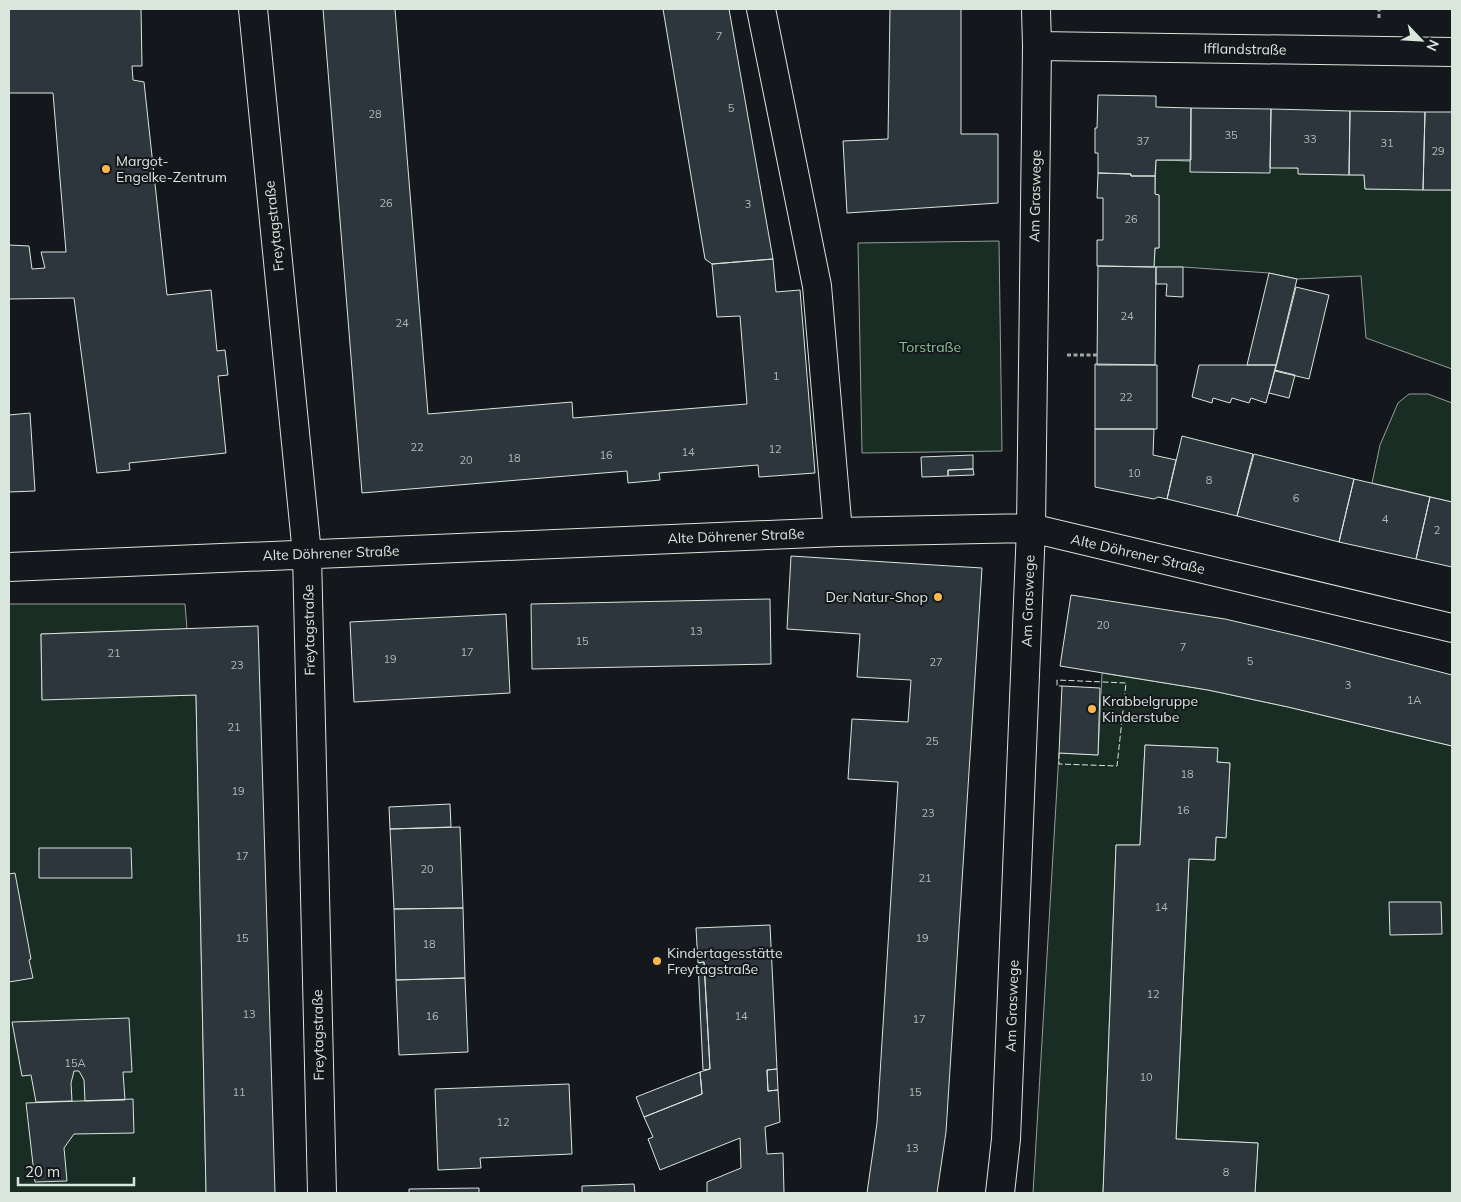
<svg xmlns="http://www.w3.org/2000/svg" width="1461" height="1202" viewBox="0 0 1461 1202" font-family="Mulish,sans-serif">
<style>
.green{fill:#1a2d24;stroke:#939e99}
.building{fill:#2c363c;stroke:#d8e6dc}
.lines{fill:none;stroke-linecap:round;stroke-linejoin:round}
.minor-casing{stroke:#d8e6dc;stroke-width:30}
.path{stroke:#9da8a2;stroke-width:3;stroke-dasharray:4 2.5;stroke-linecap:butt}
.minor{stroke:#14181c;stroke-width:28}
.fence{stroke:#d8e6dc;stroke-width:1;stroke-dasharray:6 2.5;stroke-linecap:butt}
.poi-dot{fill:#ffb74d;stroke:#14181c;stroke-width:2}
.labels{text-anchor:middle;dominant-baseline:central;stroke-width:4;stroke-linejoin:round;paint-order:stroke}
.number-label{font-size:11px;fill:#adbab4}
.street-label{font-size:14px;fill:#d8e6dc;stroke:#14181c}
.poi-label{font-size:14px;fill:#d8e6dc;stroke:#14181c;text-anchor:start}
.park-label{font-size:14px;fill:#8ac095;stroke:#14181c}
</style>
<rect width="100%" height="100%" fill="#14181c"/>
<path class="green" d="M 1156,160 C 1203,160 1251,168 1298,168 L 1299,174 L 1364,175 L 1365,189 L 1452,190 L 1452,369 L 1366,338 L 1361,276 L 1297,279 L 1269,273 L 1183,267 L 1154,267 L 1155,248 L 1159,248 L 1159,195 L 1155,194 Z
M 999,241 L 1002,451 L 862,453 L 858,243 Z
M 1409,394 L 1428,394 L 1452,403 L 1452,502 L 1372,483 L 1380,445 L 1398,403 Z
M 9,604 L 185,604 L 187,629 L 41,634 L 42,699 L 196,695 L 206,1193 L 9,1193 Z
M 1102,673 L 1208,690 L 1288,707 L 1452,746 L 1452,1193 L 1255,1193 L 1258,1143 L 1176,1139 L 1189,859 L 1215,860 L 1216,837 L 1226,837 L 1230,763 L 1217,762 L 1217,748 L 1145,745 L 1140,845 L 1116,845 L 1103,1193 L 1033,1193 L 1059,753 L 1098,755 Z"/>
<path class="building" d="M 9,9 L 141,9 L 142,66 L 132,66 L 133,80 L 144,82 L 167,295 L 211,290 L 217,351 L 225,350 L 228,375 L 218,376 L 226,453 L 129,463 L 130,470 L 97,473 L 74,298 L 9,299 L 9,245 L 29,246 L 32,269 L 45,268 L 41,252 L 66,252 L 53,93 L 9,93 Z
M 323,9 L 395,9 L 428,414 L 572,402 L 573,418 L 747,404 L 740,316 L 717,317 L 712,264 L 773,259 L 776,292 L 800,290 L 815,473 L 759,477 L 758,465 L 659,473 L 660,480 L 628,483 L 627,471 L 362,493 Z
M 663,9 L 729,9 L 773,259 L 712,264 L 705,259 Z
M 890,9 L 961,9 L 961,134 L 998,134 L 998,203 L 847,213 L 843,141 L 888,139 Z
M 1098,95 L 1156,96 L 1156,107 L 1191,108 L 1191,160 L 1156,160 L 1155,176 L 1131,176 L 1131,174 L 1098,173 L 1098,153 L 1095,153 L 1095,128 L 1097,128 Z
M 1191,108 L 1271,109 L 1270,173 L 1190,172 Z
M 1271,109 L 1350,111 L 1349,175 L 1298,174 L 1298,168 L 1270,168 Z
M 1350,111 L 1425,112 L 1423,190 L 1365,189 L 1364,175 L 1349,175 Z
M 1425,112 L 1452,112 L 1452,190 L 1423,190 Z
M 1098,173 L 1131,174 L 1131,176 L 1155,176 L 1155,194 L 1159,195 L 1159,248 L 1155,248 L 1154,267 L 1097,266 L 1097,240 L 1103,240 L 1103,198 L 1097,198 Z
M 1098,266 L 1156,267 L 1155,365 L 1097,365 Z
M 1156,267 L 1183,267 L 1183,297 L 1166,296 L 1167,284 L 1156,284 Z
M 1269,273 L 1297,279 L 1276,365 L 1247,365 Z
M 1296,287 L 1329,295 L 1309,379 L 1275,371 Z
M 1095,364 L 1157,365 L 1157,429 L 1095,429 Z
M 1199,365 L 1276,365 L 1266,403 L 1251,398 L 1249,403 L 1232,398 L 1230,403 L 1213,398 L 1212,403 L 1192,397 Z
M 1275,370 L 1295,375 L 1289,398 L 1269,393 Z
M 30,413 L 35,491 L 9,492 L 9,415 Z
M 1095,429 L 1154,429 L 1153,455 L 1176,460 L 1167,499 L 1158,497 L 1154,499 L 1095,487 Z
M 1182,436 L 1253,454 L 1237,516 L 1167,499 Z
M 1254,454 L 1354,479 L 1339,542 L 1237,516 Z
M 973,455 L 973,469 L 948,470 L 948,476 L 922,477 L 921,457 Z
M 973,469 L 974,475 L 948,476 L 948,470 Z
M 1354,479 L 1430,497 L 1416,559 L 1339,542 Z
M 1430,497 L 1452,502 L 1452,567 L 1416,559 Z
M 791,556 L 982,568 L 946,1132 L 937,1193 L 867,1193 L 877,1123 L 898,782 L 848,779 L 852,719 L 908,722 L 911,680 L 857,677 L 860,634 L 787,629 Z
M 1071,595 L 1225,619 L 1315,640 L 1452,675 L 1452,746 L 1288,707 L 1208,690 L 1060,666 Z
M 770,599 L 771,664 L 532,669 L 531,604 Z
M 506,614 L 510,693 L 354,702 L 350,622 Z
M 258,626 L 275,1193 L 206,1193 L 196,695 L 42,700 L 41,634 Z
M 1062,686 L 1100,688 L 1098,755 L 1059,753 Z
M 1145,745 L 1218,748 L 1217,762 L 1230,763 L 1226,838 L 1216,837 L 1215,860 L 1189,859 L 1176,1139 L 1258,1143 L 1255,1193 L 1103,1193 L 1116,845 L 1140,845 Z
M 450,804 L 451,827 L 390,829 L 389,807 Z
M 460,827 L 463,908 L 394,909 L 390,829 Z
M 39,848 L 131,848 L 132,878 L 39,878 Z
M 15,873 L 31,959 L 29,960 L 33,978 L 9,982 L 9,874 Z
M 1389,902 L 1441,902 L 1442,934 L 1390,935 Z
M 463,908 L 465,978 L 396,980 L 394,909 Z
M 770,925 L 777,1069 L 767,1070 L 768,1091 L 778,1090 L 780,1122 L 765,1127 L 767,1154 L 783,1153 L 784,1193 L 707,1193 L 707,1182 L 741,1168 L 740,1138 L 660,1170 L 648,1139 L 653,1137 L 644,1117 L 702,1094 L 700,1072 L 710,1069 L 704,962 L 698,963 L 696,928 Z
M 704,962 L 710,1069 L 703,1070 L 698,963 Z
M 465,978 L 468,1052 L 399,1055 L 396,980 Z
M 129,1018 L 132,1072 L 123,1072 L 125,1100 L 85,1101 L 84,1080 L 79,1071 L 74,1071 L 71,1083 L 72,1101 L 36,1102 L 31,1075 L 22,1076 L 12,1022 Z
M 777,1069 L 778,1090 L 768,1091 L 767,1070 Z
M 700,1072 L 702,1094 L 644,1117 L 636,1097 Z
M 569,1084 L 572,1154 L 480,1158 L 481,1168 L 438,1170 L 435,1089 Z
M 133,1099 L 134,1133 L 74,1134 L 64,1148 L 67,1181 L 35,1182 L 26,1103 Z
M 634,1184 L 635,1193 L 582,1193 L 582,1186 Z
M 479,1188 L 479,1193 L 409,1193 L 409,1189 Z"/>
<g class="lines">
<defs>
<path id="minor" d="M 253,9 L 307,554 L 322,1193
M 761,9 L 817,286 L 838,532
M 1037,46 L 1452,52
M 9,567 L 838,532 L 1031,528 L 1452,628
M 1000,1193 L 1006,1139 L 1031,528 L 1037,46 L 1036,9"/>
</defs>
<use href="#minor" class="minor-casing"/>
<path class="path" d="M 1379,18 L 1379,9
M 1067,355 L 1098,355"/>
<use href="#minor" class="minor"/>
<path class="fence" d="M 1059,753 L 1059,764 L 1117,766 L 1126,683 L 1057,680 L 1057,686 L 1062,686"/>
</g>
<g class="poi-dot">
<circle cx="106" cy="169" r="5"/>
<circle cx="938" cy="597" r="5"/>
<circle cx="1092" cy="709" r="5"/>
<circle cx="657" cy="961" r="5"/>
</g>
<g class="labels">
<g class="number-label">
<text x="719" y="36">7</text>
<text x="731" y="108">5</text>
<text x="375" y="114">28</text>
<text x="1231" y="135">35</text>
<text x="1310" y="139">33</text>
<text x="1143" y="141">37</text>
<text x="1387" y="143">31</text>
<text x="1438" y="151">29</text>
<text x="386" y="203">26</text>
<text x="748" y="204">3</text>
<text x="1131" y="219">26</text>
<text x="1127" y="316">24</text>
<text x="402" y="323">24</text>
<text x="776" y="376">1</text>
<text x="1126" y="397">22</text>
<text x="417" y="447">22</text>
<text x="775" y="449">12</text>
<text x="688" y="452">14</text>
<text x="606" y="455">16</text>
<text x="514" y="458">18</text>
<text x="466" y="460">20</text>
<text x="1134" y="473">10</text>
<text x="1209" y="480">8</text>
<text x="1296" y="498">6</text>
<text x="1385" y="519">4</text>
<text x="1437" y="530">2</text>
<text x="1103" y="625">20</text>
<text x="696" y="631">13</text>
<text x="582" y="641">15</text>
<text x="1183" y="647">7</text>
<text x="467" y="652">17</text>
<text x="114" y="653">21</text>
<text x="390" y="659">19</text>
<text x="1250" y="661">5</text>
<text x="936" y="662">27</text>
<text x="237" y="665">23</text>
<text x="1348" y="685">3</text>
<text x="1414" y="700">1A</text>
<text x="234" y="727">21</text>
<text x="932" y="741">25</text>
<text x="1187" y="774">18</text>
<text x="238" y="791">19</text>
<text x="1183" y="810">16</text>
<text x="928" y="813">23</text>
<text x="242" y="856">17</text>
<text x="427" y="869">20</text>
<text x="925" y="878">21</text>
<text x="1161" y="907">14</text>
<text x="242" y="938">15</text>
<text x="922" y="938">19</text>
<text x="429" y="944">18</text>
<text x="1153" y="994">12</text>
<text x="249" y="1014">13</text>
<text x="432" y="1016">16</text>
<text x="741" y="1016">14</text>
<text x="919" y="1019">17</text>
<text x="75" y="1063">15A</text>
<text x="1146" y="1077">10</text>
<text x="239" y="1092">11</text>
<text x="915" y="1092">15</text>
<text x="503" y="1122">12</text>
<text x="912" y="1148">13</text>
<text x="1226" y="1172">8</text>
</g>
<g class="street-label">
<text transform="translate(1245 49) rotate(1)">Ifflandstraße</text>
<text transform="translate(1035 196) rotate(-89)">Am Graswege</text>
<text transform="translate(274 226) rotate(-96)">Freytagstraße</text>
<text transform="translate(736 536) rotate(-2)">Alte Döhrener Straße</text>
<text transform="translate(331 553) rotate(-2)">Alte Döhrener Straße</text>
<text transform="translate(1138 554) rotate(13)">Alte Döhrener Straße</text>
<text transform="translate(1028 601) rotate(-88)">Am Graswege</text>
<text transform="translate(309 630) rotate(-91)">Freytagstraße</text>
<text transform="translate(1012 1006) rotate(-88)">Am Graswege</text>
<text transform="translate(318 1035) rotate(-91)">Freytagstraße</text>
</g>
<g class="poi-label">
<text x="116" y="161">Margot-<tspan x="116" dy="16">Engelke-Zentrum</tspan></text>
<text x="928" y="597" text-anchor="end">Der Natur-Shop</text>
<text x="1102" y="701">Krabbelgruppe<tspan x="1102" dy="16">Kinderstube</tspan></text>
<text x="667" y="953">Kindertagesstätte<tspan x="667" dy="16">Freytagstraße</tspan></text>
</g>
<g class="park-label">
<text x="930" y="347">Torstraße</text>
</g>
</g>
<rect width="1461" height="1202" fill="none" stroke="#d8e6dc" stroke-width="20"/>
<g transform="translate(1421 40) rotate(115)" stroke="#14181c" stroke-width="4" paint-order="stroke">
<path d="M0-4L9 19L0 12L-9 19Z" fill="#d8e6dc"/>
<text y="-8" font-size="14" font-weight="bold" text-anchor="middle" fill="#d8e6dc">N</text>
</g>
<path d="M18 1177v8h116v-8" fill="none" stroke="#d8e6dc" stroke-width="2.5"/>
<text x="25" y="1177" font-size="15" fill="#d8e6dc" stroke="#14181c" stroke-width="4" paint-order="stroke">20 m</text>
</svg>
